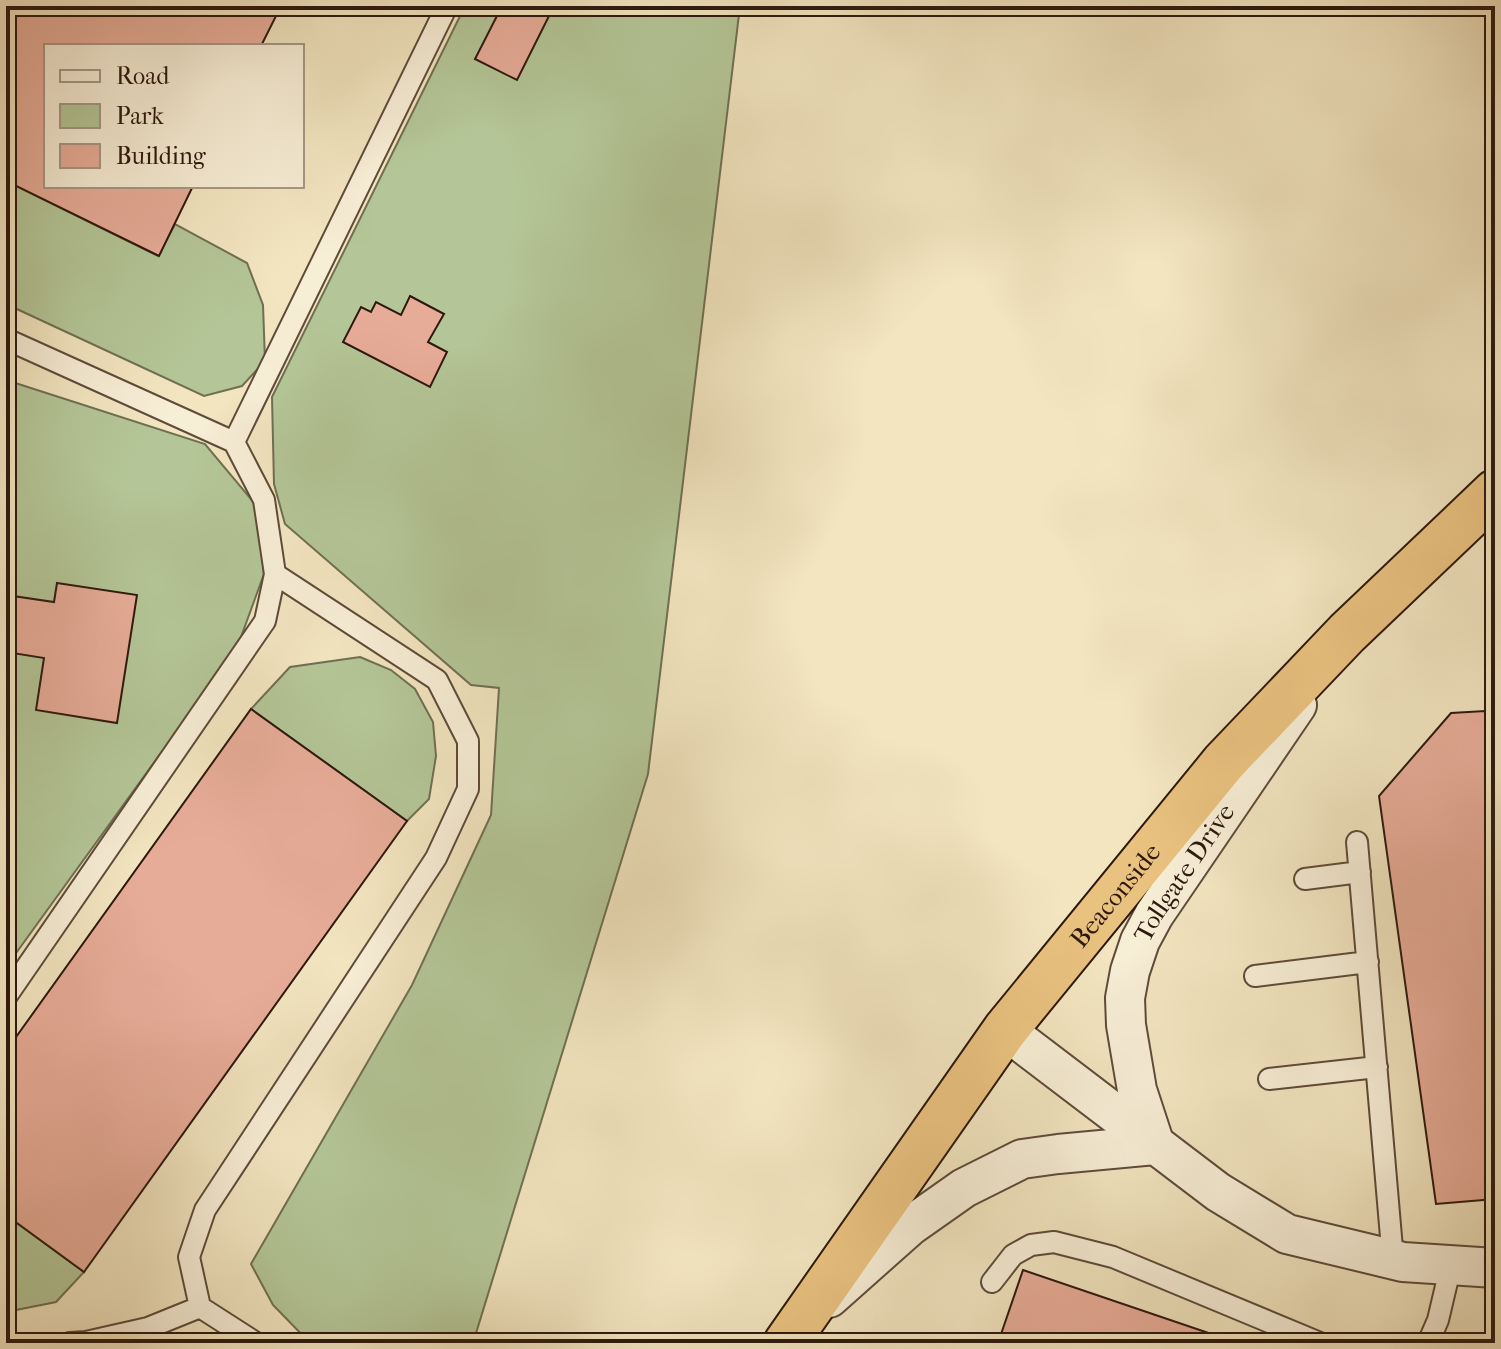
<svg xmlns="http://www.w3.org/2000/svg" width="1501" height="1349" viewBox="0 0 1501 1349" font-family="'IM FELL French Canon',serif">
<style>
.green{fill:#b4c697;stroke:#706f52;stroke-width:2}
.building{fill:#e7ac98;stroke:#2d180e;stroke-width:2}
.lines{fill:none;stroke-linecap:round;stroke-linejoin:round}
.service-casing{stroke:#5e4b3a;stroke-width:24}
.minor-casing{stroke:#5e4b3a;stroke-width:42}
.trunk-casing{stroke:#2d180e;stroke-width:48}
.service{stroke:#f7eed6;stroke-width:20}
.minor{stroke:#f7eed6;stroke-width:38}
.trunk{stroke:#e9c280;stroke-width:44}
.labels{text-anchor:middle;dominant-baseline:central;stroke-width:8;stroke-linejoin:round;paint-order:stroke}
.street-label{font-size:26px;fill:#2d180e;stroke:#f7eed6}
</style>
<rect width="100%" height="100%" fill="#f2e5c0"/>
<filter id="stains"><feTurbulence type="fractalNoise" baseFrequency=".0025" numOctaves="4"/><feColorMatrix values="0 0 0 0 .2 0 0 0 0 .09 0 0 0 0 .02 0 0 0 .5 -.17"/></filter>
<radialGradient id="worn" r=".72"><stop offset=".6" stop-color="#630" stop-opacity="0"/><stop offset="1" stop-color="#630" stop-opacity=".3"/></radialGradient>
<path class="green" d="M 465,6 L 740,6 L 648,774 L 473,1343 L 310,1343 L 273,1305 L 251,1264 L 412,985 L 491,815 L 499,688 L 471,685 L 285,524 L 274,484 L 272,397 Z
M 6,181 L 158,256 L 175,224 L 247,263 L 263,305 L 265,361 L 242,386 L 204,396 L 6,304 Z
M 6,380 L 205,444 L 256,505 L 264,574 L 237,648 L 6,967 Z
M 360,657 L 391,670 L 415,689 L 433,722 L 436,756 L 429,799 L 407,821 L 251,709 L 290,667 Z
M 6,1215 L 84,1272 L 56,1302 L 6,1312 Z"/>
<path class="building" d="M 6,6 L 281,6 L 261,46 L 46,46 L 46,186 L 193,186 L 159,256 L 6,181 Z
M 502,6 L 554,6 L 517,80 L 475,59 Z
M 410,296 L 444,314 L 428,342 L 447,352 L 430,387 L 343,342 L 361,307 L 371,312 L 376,302 L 401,315 Z
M 57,583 L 137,595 L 117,723 L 36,710 L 44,658 L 6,652 L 6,595 L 54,602 Z
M 251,709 L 407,821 L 84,1272 L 6,1215 L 6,1051 Z
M 1485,711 L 1495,783 L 1495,1199 L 1436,1204 L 1379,796 L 1451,713 Z
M 1023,1270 L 1238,1343 L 998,1343 Z"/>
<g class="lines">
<defs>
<path id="service" d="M 6,339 L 234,442 L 264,500 L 275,574 L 265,621 L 6,997
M 234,442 L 447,6
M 1357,842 L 1393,1260
M 1305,879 L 1360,872
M 1255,976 L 1368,962
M 1269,1079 L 1377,1067
M 992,1282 L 1013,1255 L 1031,1245 L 1054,1242 L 1113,1257 L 1320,1343
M 70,1343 L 86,1342 L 148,1328 L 200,1307
M 256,1343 L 200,1307 L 189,1257 L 205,1210 L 436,858 L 468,789 L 468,741 L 437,680 L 275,574
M 1428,1343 L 1438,1320 L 1451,1265"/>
<g id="minor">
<path d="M 1005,1030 L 1218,1192 L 1287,1234 L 1403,1262 L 1495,1268"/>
<path id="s1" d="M 829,1298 L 910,1226 L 964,1188 L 1022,1159 L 1058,1154 L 1155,1145 L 1137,1090 L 1126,1025 L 1125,998 L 1130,971 L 1140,941 L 1154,915 L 1297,705"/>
</g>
<g id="trunk">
<path id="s2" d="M 786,1343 L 1005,1030 L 1224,762 L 1347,633 L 1495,492"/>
</g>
</defs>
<use href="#service" class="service-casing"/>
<use href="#minor" class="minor-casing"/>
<use href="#trunk" class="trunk-casing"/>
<use href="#service" class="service"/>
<use href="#minor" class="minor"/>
<use href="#trunk" class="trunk"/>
</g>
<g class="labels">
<g class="street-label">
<text stroke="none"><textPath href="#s1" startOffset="664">Tollgate Drive</textPath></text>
<text stroke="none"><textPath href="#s2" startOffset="556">Beaconside</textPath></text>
</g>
</g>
<rect width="1501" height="1349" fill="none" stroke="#f2e5c0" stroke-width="32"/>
<rect x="8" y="8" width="1485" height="1333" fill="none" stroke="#2d180e" stroke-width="4"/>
<rect x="16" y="16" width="1469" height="1317" fill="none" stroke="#2d180e" stroke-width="2"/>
<rect x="44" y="44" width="260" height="144" fill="#f7eed6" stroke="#a69886" stroke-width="2"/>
<rect x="60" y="70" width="40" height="12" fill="#f7eed6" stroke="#a69886" stroke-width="2"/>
<text x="116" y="84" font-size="24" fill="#2d180e">Road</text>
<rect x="60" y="104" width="40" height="24" fill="#b4c697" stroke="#a69886" stroke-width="2"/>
<text x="116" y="124" font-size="24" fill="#2d180e">Park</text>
<rect x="60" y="144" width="40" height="24" fill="#e7ac98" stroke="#a69886" stroke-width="2"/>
<text x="116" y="164" font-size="24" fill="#2d180e">Building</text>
<rect width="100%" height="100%" filter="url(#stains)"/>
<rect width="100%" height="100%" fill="url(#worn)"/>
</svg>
